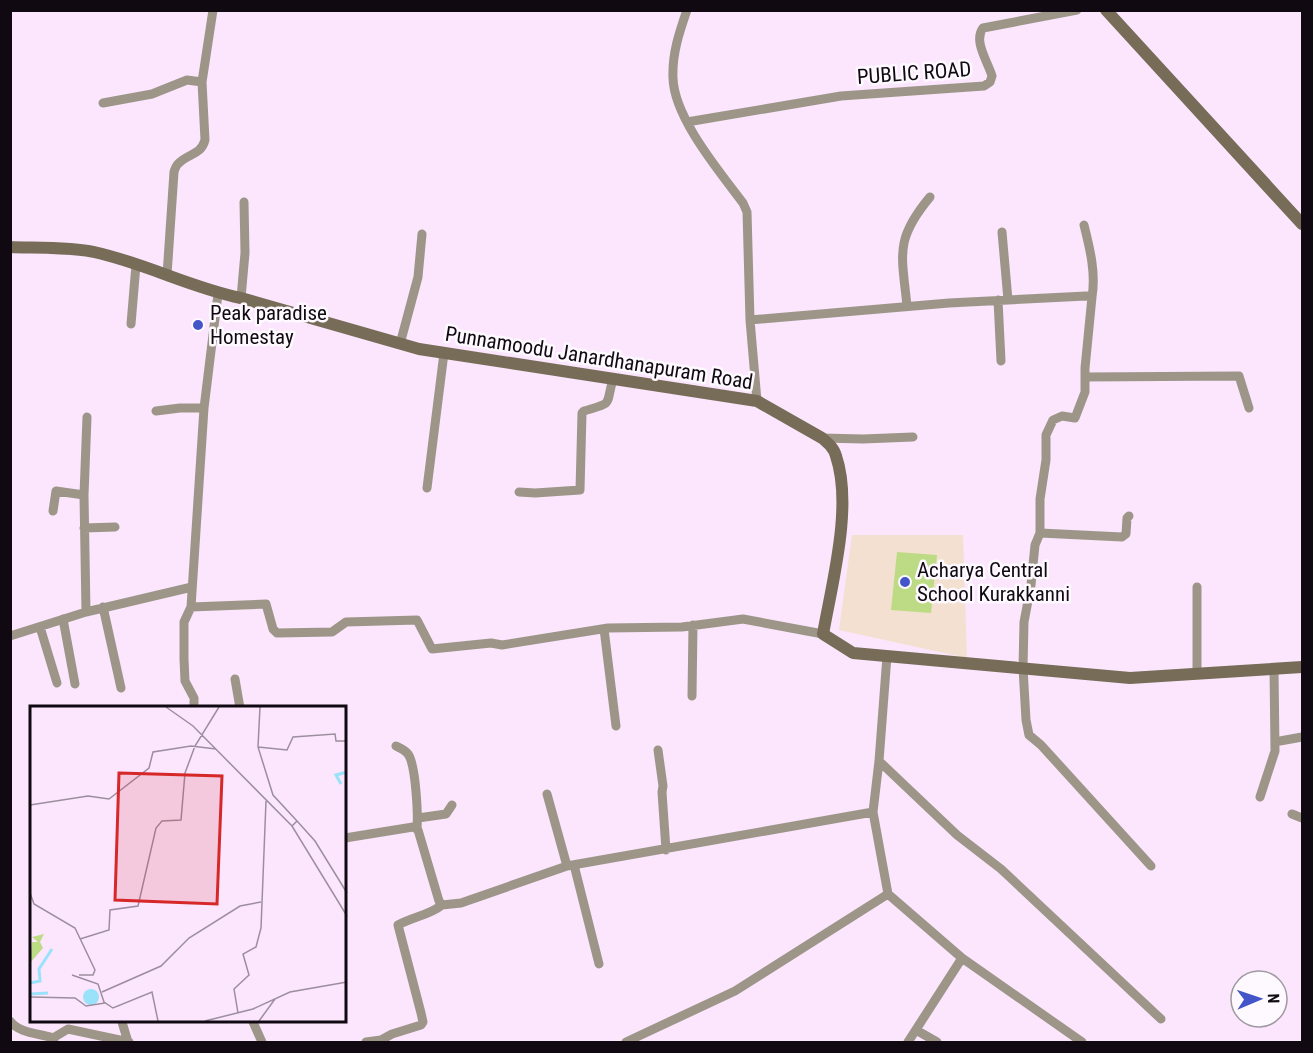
<svg xmlns="http://www.w3.org/2000/svg" width="1313" height="1053" viewBox="0 0 1313 1053" font-family="'Roboto Condensed',sans-serif">
<style>
.education{fill:#f3e0d0}
.green{fill:#bddb84}
.lines{fill:none;stroke-linecap:round;stroke-linejoin:round}
.street{stroke:#9d9688;stroke-width:9}
.secondary{stroke:#766c58;stroke-width:12}
.poi-dot{fill:#4355c9;stroke:#fef9ff;stroke-width:2}
.labels{text-anchor:middle;dominant-baseline:central;stroke-width:5;stroke-linejoin:round;paint-order:stroke}
.street-label{font-size:21px;fill:#110912;stroke:#fef9ff}
.poi-label{font-size:21px;fill:#110912;stroke:#fef9ff;text-anchor:start}
.inset-river{fill:none;stroke:#9ae2f9;stroke-width:3}
.inset-road{fill:none;stroke:#9d8e9f;stroke-width:1.5}
.view{fill:#d62828;fill-opacity:0.15;stroke:#d62828;stroke-width:3}
.inset-edge{fill:none;stroke:#110912;stroke-width:3}
</style>
<rect width="100%" height="100%" fill="#fbe6fd"/>
<path class="education" d="M 852,535 L 963,535 L 967,658 L 839,630 Z"/>
<path class="green" d="M 897,552 L 937,555 L 931,613 L 891,610 Z"/>
<g class="lines">
<path class="street" d="M 687,10 C 679,33 672,54 673,78 C 674,118 720,172 743,203 L 747,212 L 750,320 L 757,401
M 103,103 L 152,94 L 187,80 L 202,82
M 687,122 L 841,96 L 984,86 L 990,82 L 992,76 C 988,62 973,41 983,28 L 1077,10
M 1084,225 C 1090,249 1096,273 1092,297
M 1002,232 L 1008,300
M 167,275 L 174,172 C 175,169 176,165 179,163 C 189,153 201,155 205,140 L 202,82 L 213,10
M 241,298 L 245,253 L 244,202
M 998,300 L 1001,361
M 907,306 C 902,255 894,240 930,197
M 750,320 L 949,303 L 1086,296 L 1092,297 L 1085,368 L 1085,392 L 1075,418 L 1062,416 L 1053,420 L 1046,435 L 1046,460 L 1040,499 L 1040,533 L 1035,545 L 1031,585 L 1024,622 L 1023,668 L 1026,720 L 1029,735 L 1041,745 L 1151,866
M 131,324 L 136,265
M 400,344 L 418,277 L 422,234
M 1085,377 L 1239,376 L 1249,408
M 156,411 L 180,408 L 204,408
M 822,438 L 863,439 L 913,437
M 427,488 L 444,353
M 519,492 L 535,493 L 580,490 L 582,413 L 584,411 C 614,402 605,407 613,379
M 53,511 L 56,491 L 84,495
M 84,528 L 115,527
M 1040,533 L 1122,537 L 1126,534 L 1127,518 L 1129,516
M 103,607 L 121,688
M 191,607 L 266,604 L 273,629 L 277,633 L 332,632 L 346,622 L 417,620 L 432,649 L 491,643 L 502,645 L 608,628 L 682,627 L 743,619 L 823,634
M 86,612 L 84,495 L 87,417
M 63,619 L 75,684
M 40,627 L 57,683
M 604,629 L 616,726
M 10,636 L 86,612 L 192,587
M 887,656 L 879,761 L 873,812 L 888,894 L 962,958 L 908,1042
M 1197,673 L 1197,587
M 235,679 L 240,708
M 692,696 L 693,625
M 194,708 L 194,698 L 185,681 L 184,659 L 184,622 L 191,607 L 204,408 L 218,294
M 1280,741 L 1302,737
M 396,746 C 400,748 405,750 408,754 C 416,765 418,815 417,829
M 658,750 L 663,786 L 662,792 L 666,850
M 879,761 L 957,835 L 1001,869 L 1161,1019
M 547,794 L 567,866
M 1260,797 L 1275,751 L 1274,668
M 1292,814 L 1302,818
M 418,818 L 446,814 L 452,805
M 345,838 L 413,827 L 418,830 L 439,901 L 442,905 L 461,903 L 567,866 L 873,812
M 574,865 L 599,964
M 962,958 L 1082,1042
M 10,1021 C 20,1034 39,1033 53,1038 L 54,1042
M 122,1022 L 128,1042
M 253,1022 L 262,1042
M 916,1030 L 937,1042
M 53,1038 L 68,1029 L 129,1042
M 366,1042 L 381,1040 L 392,1034 L 421,1025 L 423,1022 L 421,1013 L 398,925 C 412,917 430,915 442,905
M 626,1042 L 735,991 L 888,894"/>
<path class="secondary" d="M 1106,10 L 1302,224
M 10,247 C 35,248 72,247 94,252 C 145,263 191,288 241,298 L 419,349 L 757,401 L 822,438 C 828,443 834,448 836,456 C 853,506 832,583 823,634 L 853,653 L 1130,678 L 1302,667"/>
</g>
<g class="poi-dot">
<circle cx="198" cy="325" r="6"/>
<circle cx="905" cy="582" r="6"/>
</g>
<g class="labels">
<g class="street-label">
<text transform="translate(914 73) rotate(-4)">PUBLIC ROAD</text>
<text transform="translate(599 358) rotate(9)">Punnamoodu Janardhanapuram Road</text>
</g>
<g class="poi-label">
<text x="210" y="313">Peak paradise<tspan x="210" dy="24">Homestay</tspan></text>
<text x="917" y="570">Acharya Central<tspan x="917" dy="24">School Kurakkanni</tspan></text>
</g>
</g>
<g transform="translate(30 706)">
<rect width="316" height="316" fill="#fbe6fd"/>
<path d="M 14,228 L 10,236 L 13,242 L 0,257 L 2,236 L 8,236 L 2,231 Z" fill="#bddb84"/>
<path d="M53 291a8 8 0 1 1 16 0a8 8 0 1 1-16 0Z" fill="#9ae2f9"/>
<path class="inset-river" d="M 311,78 L 306,69 L 317,66M 0,277 L 10,275 L 9,263 L 22,243M 0,288 L 18,287"/>
<path class="inset-road" d="M 136,1 L 163,20 L 262,120 L 317,210M 230,1 L 228,41 L 243,89 L 267,115 L 262,120M 228,41 L 257,44 L 263,31 L 305,28 L 306,35 L 315,35M 0,99 L 58,90 L 79,93 L 119,62 L 123,46 L 161,40 L 186,43M 267,115 L 285,135 L 317,187M 0,187 L 4,198 L 45,222 L 65,264 L 63,269 L 49,269M 50,233 L 79,224 L 80,204 L 108,200 L 126,122 L 132,115 L 151,114 L 155,67 L 165,40 L 189,1M 42,269 L 68,278 L 74,296 L 83,302 L 122,286 L 128,315M 72,286 L 131,260 L 159,232 L 210,200 L 231,196M 0,291 L 45,292 L 56,300 L 75,297M 208,307 L 204,283 L 219,269 L 213,248 L 226,241 L 231,222 L 236,95M 175,315 L 223,303 L 260,286 L 317,276M 229,315 L 245,293"/>
<path class="view" d="M 89,67 L 192,70 L 187,198 L 85,194 Z"/>
<rect width="316" height="316" class="inset-edge"/>
</g>
<rect width="1313" height="1053" fill="none" stroke="#110912" stroke-width="24"/>
<g transform="translate(1259 999) rotate(88)"><circle r="28" fill="#fef9ff" stroke="#9f99a0" stroke-width="1.5"/>
<path d="M0-4.5L10 22L0 15L-10 22Z" fill="#4355c9"/>
<text y="-9" font-size="16" font-weight="bold" text-anchor="middle" fill="#110912">N</text>
</g>
</svg>
